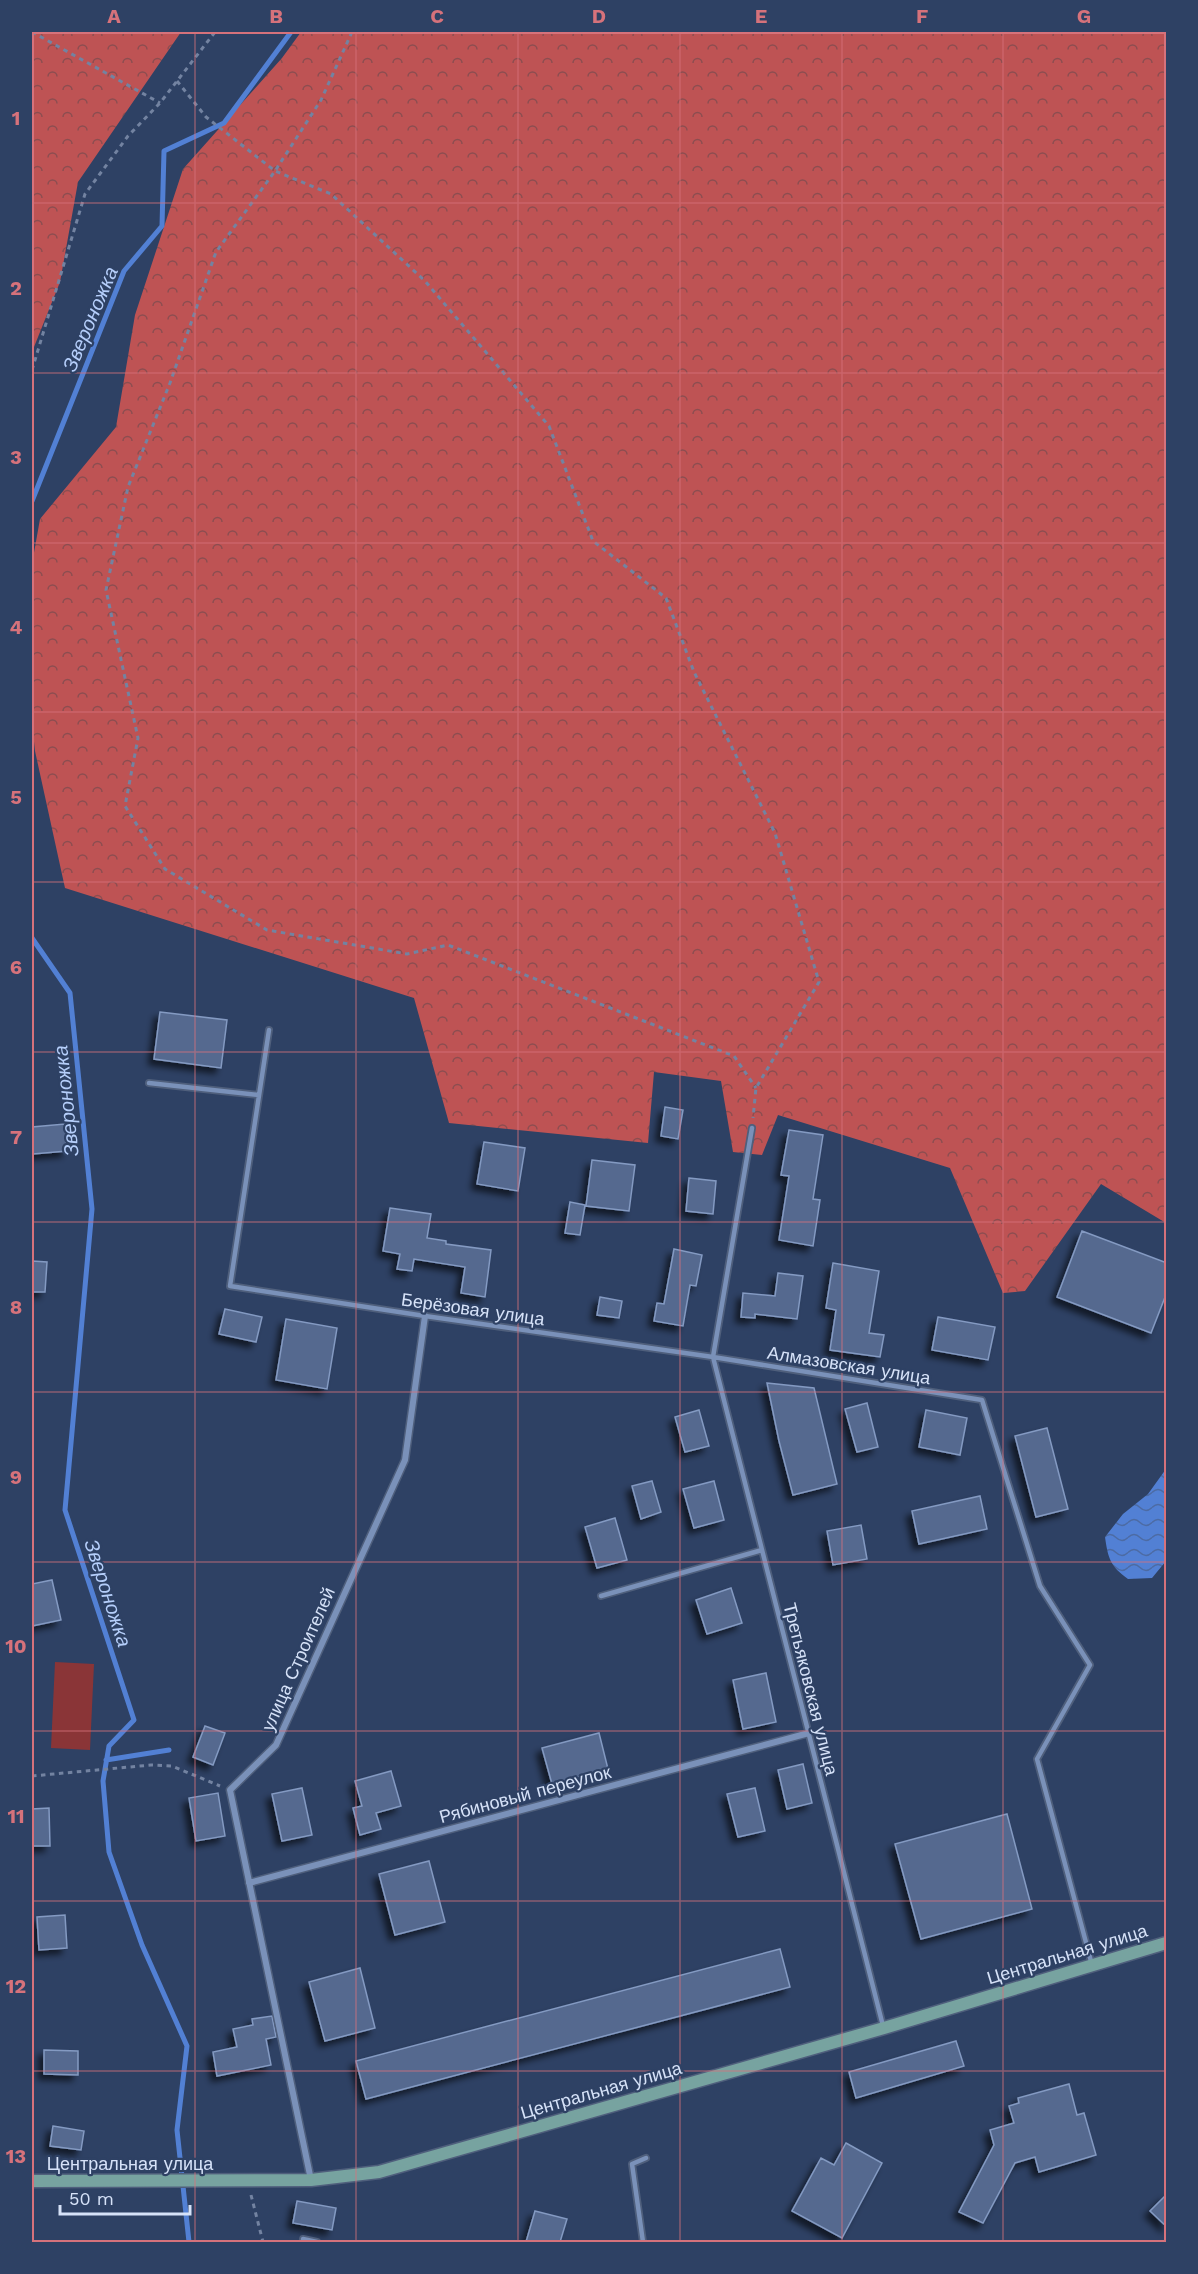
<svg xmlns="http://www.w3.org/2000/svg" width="1198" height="2274" viewBox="0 0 1198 2274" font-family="'Work Sans',sans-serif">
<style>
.forest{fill:url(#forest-crowns)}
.park{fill:#8a3537}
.water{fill:url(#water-waves)}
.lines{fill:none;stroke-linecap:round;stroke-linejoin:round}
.stream{stroke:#5280d4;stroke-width:5}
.building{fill:#54698f;stroke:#849ac2;stroke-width:1.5;filter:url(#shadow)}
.lane-casing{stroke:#4f5f7c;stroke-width:8}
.street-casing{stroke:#4f5f7c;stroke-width:9}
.secondary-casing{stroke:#4f5f7c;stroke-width:15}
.path{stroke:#7383a1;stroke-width:3;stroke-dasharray:4.5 4.5;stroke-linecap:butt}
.lane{stroke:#7a91b9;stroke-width:4.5}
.street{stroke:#7a91b9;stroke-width:6}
.secondary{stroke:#77a3a0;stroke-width:12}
.grid{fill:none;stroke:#d6727b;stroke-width:1.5;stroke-opacity:0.55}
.labels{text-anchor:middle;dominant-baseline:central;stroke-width:4.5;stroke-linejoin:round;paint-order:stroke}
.street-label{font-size:18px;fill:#d6e2f8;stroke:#2e4164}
.water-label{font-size:20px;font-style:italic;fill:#b5cefa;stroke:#2e4164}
.neatline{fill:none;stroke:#d6727b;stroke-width:2}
.grid-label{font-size:20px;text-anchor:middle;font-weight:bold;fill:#d6727b}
</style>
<defs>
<pattern id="forest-crowns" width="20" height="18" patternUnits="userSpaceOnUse" patternTransform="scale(1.5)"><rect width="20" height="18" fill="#be5354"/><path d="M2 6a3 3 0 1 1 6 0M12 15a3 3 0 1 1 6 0" fill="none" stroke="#8c4d50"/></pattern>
<pattern id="water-waves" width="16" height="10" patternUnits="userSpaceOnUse" patternTransform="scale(1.5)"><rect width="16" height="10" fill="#5280d4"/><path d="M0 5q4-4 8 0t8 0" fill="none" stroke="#4c6ba4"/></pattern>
<filter id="shadow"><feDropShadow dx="-5.5" dy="5.5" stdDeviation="3" flood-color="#0009"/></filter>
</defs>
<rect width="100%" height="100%" fill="#2e4164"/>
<path class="forest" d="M 32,32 L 181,32 L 78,182 L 60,282 L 32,352 Z
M 301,32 L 1166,32 L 1166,1223 L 1101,1184 L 1025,1291 L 1003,1293 L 950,1168 L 778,1115 L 762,1155 L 733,1152 L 721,1081 L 654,1072 L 648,1143 L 449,1123 L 414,998 L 65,888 L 35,751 L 32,723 L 32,564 L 40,519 L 116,427 L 135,315 L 183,169 L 282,58 Z"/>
<path class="park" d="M 55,1662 L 94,1664 L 90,1750 L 51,1748 Z"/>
<path class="water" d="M 1166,1469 L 1166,1561 L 1152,1578 L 1128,1579 C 1110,1566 1108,1558 1105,1537 L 1123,1514 L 1148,1494 Z"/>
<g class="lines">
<path class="stream" d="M 32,501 L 124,271 L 162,226 L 164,151 L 224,123 L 291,32
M 32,938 L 70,993 L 92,1209 L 65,1510 L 134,1720 L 109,1746 L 103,1781 L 109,1852 L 142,1945 L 187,2046 L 177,2130 L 189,2242
M 106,1760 L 169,1750"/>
</g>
<path class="building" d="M 160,1012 L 227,1020 L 221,1068 L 154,1059 Z
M 665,1107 L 683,1110 L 678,1139 L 661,1136 Z
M 65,1124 L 67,1151 L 33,1154 L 32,1127 Z
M 789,1130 L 823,1135 L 813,1199 L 820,1200 L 813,1246 L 779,1240 L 789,1176 L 781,1175 Z
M 484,1142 L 525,1148 L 518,1191 L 477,1184 Z
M 592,1160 L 635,1165 L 629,1211 L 586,1206 Z
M 689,1178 L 716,1181 L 713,1214 L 686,1211 Z
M 570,1202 L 585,1205 L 580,1235 L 565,1233 Z
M 390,1208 L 431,1214 L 427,1238 L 446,1241 L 446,1244 L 491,1250 L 485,1297 L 461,1293 L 465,1267 L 414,1259 L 412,1271 L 397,1269 L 400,1254 L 383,1251 Z
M 1082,1231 L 1167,1263 L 1167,1292 L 1151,1333 L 1057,1297 Z
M 674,1249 L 702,1255 L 696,1286 L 690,1285 L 683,1326 L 654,1321 L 657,1303 L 664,1304 Z
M 32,1261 L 47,1262 L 45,1292 L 32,1292 Z
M 833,1263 L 879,1271 L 869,1333 L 884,1335 L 880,1357 L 830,1350 L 836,1310 L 826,1308 Z
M 778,1273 L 803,1276 L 797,1319 L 755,1314 L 755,1318 L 741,1317 L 743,1293 L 775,1296 Z
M 600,1297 L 622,1301 L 619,1318 L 597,1315 Z
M 225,1309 L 262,1317 L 256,1342 L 219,1334 Z
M 938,1317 L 995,1327 L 988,1360 L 932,1350 Z
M 286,1319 L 337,1328 L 327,1389 L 276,1380 Z
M 767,1383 L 814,1388 L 837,1484 L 793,1495 L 779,1441 Z
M 867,1403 L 878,1447 L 857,1452 L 845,1409 Z
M 699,1410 L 709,1446 L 685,1452 L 675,1417 Z
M 926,1410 L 967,1418 L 960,1455 L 919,1447 Z
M 1047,1428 L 1068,1509 L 1036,1517 L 1015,1436 Z
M 652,1481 L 661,1512 L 641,1519 L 632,1486 Z
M 714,1481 L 724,1520 L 694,1528 L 683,1489 Z
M 980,1496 L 987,1529 L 919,1544 L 912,1511 Z
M 615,1518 L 627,1560 L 597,1568 L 585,1527 Z
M 861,1525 L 867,1559 L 833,1565 L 827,1531 Z
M 52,1580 L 61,1620 L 32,1626 L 32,1584 Z
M 731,1588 L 742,1623 L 707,1634 L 696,1600 Z
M 766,1673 L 776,1722 L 743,1729 L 733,1680 Z
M 205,1726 L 225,1733 L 213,1765 L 193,1757 Z
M 599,1733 L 608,1769 L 552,1784 L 542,1748 Z
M 803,1764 L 812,1803 L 787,1809 L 778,1770 Z
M 391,1771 L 401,1806 L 376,1813 L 381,1829 L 360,1835 L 353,1808 L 362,1806 L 355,1781 Z
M 302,1788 L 312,1835 L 282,1841 L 272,1794 Z
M 755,1788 L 765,1831 L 738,1837 L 727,1794 Z
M 218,1793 L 225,1836 L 196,1841 L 189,1798 Z
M 49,1808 L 50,1846 L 32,1846 L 32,1809 Z
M 1007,1814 L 1032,1909 L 921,1939 L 895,1844 Z
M 429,1861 L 445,1922 L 395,1935 L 379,1874 Z
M 65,1915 L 67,1948 L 39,1950 L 37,1917 Z
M 780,1949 L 790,1987 L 366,2099 L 356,2061 Z
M 360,1968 L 375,2028 L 325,2041 L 309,1982 Z
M 272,2016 L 276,2037 L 266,2039 L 271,2065 L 217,2076 L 213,2052 L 237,2047 L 233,2029 L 253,2025 L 252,2019 Z
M 956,2041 L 964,2066 L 856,2098 L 849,2072 Z
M 44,2050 L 78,2051 L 78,2075 L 44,2074 Z
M 1069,2084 L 1077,2115 L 1084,2113 L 1096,2155 L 1039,2172 L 1035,2157 L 1015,2163 L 983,2223 L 959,2212 L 994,2145 L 990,2130 L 1014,2123 L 1009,2106 L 1019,2103 L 1018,2098 Z
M 53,2126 L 84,2131 L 81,2150 L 50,2146 Z
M 846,2143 L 882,2163 L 842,2238 L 792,2211 L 821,2158 L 834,2165 Z
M 1167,2194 L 1167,2227 L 1150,2211 Z
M 297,2201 L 336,2208 L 332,2230 L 293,2223 Z
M 535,2211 L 567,2219 L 560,2242 L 526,2242 Z"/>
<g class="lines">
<defs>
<path id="lane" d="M 269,1030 L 230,1286 L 425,1316 L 713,1357 L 982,1400 L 1040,1586 L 1090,1665 L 1037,1759 L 1092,1965
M 149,1083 L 259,1095
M 752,1128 L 713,1357 L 883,2026
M 601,1596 L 762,1550
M 303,2239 L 317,2242
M 643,2242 L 632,2164 L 646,2158"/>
<path id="street" d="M 249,1883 L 809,1733
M 311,2180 L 230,1790 L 276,1745 L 405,1460 L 425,1316"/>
<path id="secondary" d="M 32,2181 L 311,2180 L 379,2172 L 884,2028 L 1166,1943"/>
</defs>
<use href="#lane" class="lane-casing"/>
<use href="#street" class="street-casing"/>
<use href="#secondary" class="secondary-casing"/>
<path class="path" d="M 32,32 L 160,103
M 352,32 L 321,100 L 275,171 L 216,252 L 170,383 L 128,487 L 106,590 L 138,738 L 125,806 L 165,869 L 267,930 L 407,954 L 448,945 L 734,1056 L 756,1088
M 177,81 L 206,117 L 275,171 L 331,194 L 425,281 L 549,426 L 593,541 L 666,598 L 694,672 L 775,833 L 819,982 L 756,1088 L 753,1118
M 32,370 L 85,194 L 128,136 L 160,103 L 215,32
M 32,1776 L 151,1765 L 172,1766 L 220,1786
M 251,2195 L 263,2242"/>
<use href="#lane" class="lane"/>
<use href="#street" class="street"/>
<use href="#secondary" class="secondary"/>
</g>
<path class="grid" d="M 195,32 L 195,2242M 356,32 L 356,2242M 518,32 L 518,2242M 680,32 L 680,2242M 842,32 L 842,2242M 1003,32 L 1003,2242M 32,203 L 1166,203M 32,373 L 1166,373M 32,543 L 1166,543M 32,712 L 1166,712M 32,882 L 1166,882M 32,1052 L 1166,1052M 32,1222 L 1166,1222M 32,1392 L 1166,1392M 32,1562 L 1166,1562M 32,1731 L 1166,1731M 32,1901 L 1166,1901M 32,2071 L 1166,2071"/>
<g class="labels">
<g class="street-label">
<text transform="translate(473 1309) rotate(8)">Берёзовая улица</text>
<text transform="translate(849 1365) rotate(9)">Алмазовская улица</text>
<text transform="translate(298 1659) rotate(-66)">улица Строителей</text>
<text transform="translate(811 1689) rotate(76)">Третьяковская улица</text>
<text transform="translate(525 1794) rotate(-15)">Рябиновый переулок</text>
<text transform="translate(1067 1954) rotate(-17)">Центральная улица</text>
<text transform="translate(601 2090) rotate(-16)">Центральная улица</text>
<text x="130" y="2163">Центральная улица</text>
</g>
<g class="water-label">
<text transform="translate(90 319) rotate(-67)">Звероножка</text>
<text transform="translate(66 1101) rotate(-96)">Звероножка</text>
<text transform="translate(108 1593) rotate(72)">Звероножка</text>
</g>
</g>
<rect width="1198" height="2274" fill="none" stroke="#2e4164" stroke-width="66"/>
<path d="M60 2205v9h130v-9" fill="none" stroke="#d6e2f8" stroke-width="3"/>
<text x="69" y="2205" font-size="18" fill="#d6e2f8" stroke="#2e4164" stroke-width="4.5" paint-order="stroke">50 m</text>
<rect x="33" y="33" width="1132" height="2208" class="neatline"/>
<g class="grid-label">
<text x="114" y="23">A</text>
<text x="276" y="23">B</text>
<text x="437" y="23">C</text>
<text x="599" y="23">D</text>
<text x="761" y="23">E</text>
<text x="922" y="23">F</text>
<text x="1084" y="23">G</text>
<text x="16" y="125">1</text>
<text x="16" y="295">2</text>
<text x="16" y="464">3</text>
<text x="16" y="634">4</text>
<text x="16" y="804">5</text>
<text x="16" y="974">6</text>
<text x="16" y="1144">7</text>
<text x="16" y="1314">8</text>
<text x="16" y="1484">9</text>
<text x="16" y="1653">10</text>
<text x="16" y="1823">11</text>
<text x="16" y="1993">12</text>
<text x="16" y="2163">13</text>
</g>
</svg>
